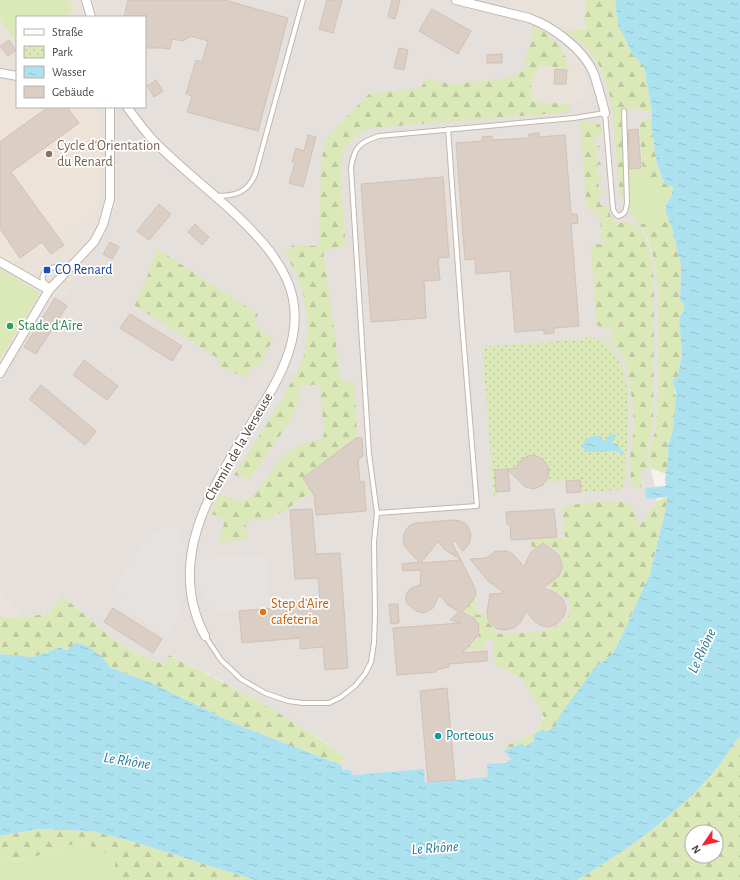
<svg xmlns="http://www.w3.org/2000/svg" width="740" height="880" viewBox="0 0 740 880" font-family="'Alegreya Sans',sans-serif">
<style>
.residential{fill:#e9e2db}
.industrial{fill:#e6e0dd;fill-rule:evenodd}
.education{fill:#eee3d7}
.grass{fill:#dbe8b7}
.forest{fill:url(#forest-firs);fill-rule:evenodd}
.park{fill:url(#park-dots)}
.parking{fill:#e5e2e0}
.water{fill:url(#water-ripples)}
.building{fill:#dacec5;stroke:#d2c1b5}
.lines{fill:none;stroke-linecap:round;stroke-linejoin:round}
.service-casing{stroke:#c1b7af;stroke-width:6}
.minor-casing{stroke:#c1b7af;stroke-width:10}
.service{stroke:#fff;stroke-width:4}
.minor{stroke:#fff;stroke-width:8}
.education-dot{fill:#8d6e63;stroke:#fff;stroke-width:1.5}
.transit-dot{fill:#1a4fb4;stroke:#fff;stroke-width:1.5}
.leisure-dot{fill:#2e9e5b;stroke:#fff;stroke-width:1.5}
.food-dot{fill:#e8710a;stroke:#fff;stroke-width:1.5}
.culture-dot{fill:#0f9aa8;stroke:#fff;stroke-width:1.5}
.labels{text-anchor:middle;dominant-baseline:central;stroke-width:3.5;stroke-linejoin:round;paint-order:stroke}
.education-label{font-size:14px;fill:#785e54;stroke:#fff;text-anchor:start}
.transit-label{font-size:14px;fill:#164399;stroke:#fff;text-anchor:start}
.leisure-label{font-size:14px;fill:#27864d;stroke:#fff;text-anchor:start}
.street-label{font-size:14px;fill:#4a413a;stroke:#fff}
.food-label{font-size:14px;fill:#c56008;stroke:#fff;text-anchor:start}
.culture-label{font-size:14px;fill:#0d838f;stroke:#fff;text-anchor:start}
.water-label{font-size:15px;font-style:italic;fill:#2d7c94;stroke:#fff}
</style>
<defs>
<pattern id="forest-firs" width="22" height="20" patternUnits="userSpaceOnUse"><rect width="22" height="20" fill="#dbe8b7"/><path d="M5 1l3.5 6h-7zM16 11l3.5 6h-7z" fill="#bdc89e"/></pattern>
<pattern id="park-dots" width="8" height="8" patternUnits="userSpaceOnUse"><rect width="8" height="8" fill="#dbe8b7"/><path d="M2 2h.1M6 6h.1" fill="none" stroke="#bdc89e" stroke-width="1.8" stroke-linecap="round"/></pattern>
<pattern id="water-ripples" width="26" height="14" patternUnits="userSpaceOnUse"><rect width="26" height="14" fill="#ace1ef"/><path d="M2 4q2-2 4 0t4 0M15 11q2-2 4 0t4 0" fill="none" stroke="#96c2ce"/></pattern>
</defs>
<rect width="100%" height="100%" fill="#f6f1ec"/>
<path class="residential" d="M 0,0 L 92,0 L 98,17 L 17,17 L 17,107 L 116,107 L 115,205 L 105,234 L 93,252 L 76,269 L 70,289 L 65,294 L 60,295 L 47,304 L 0,382 Z
M 512,0 L 586,0 L 584,20 L 587,29 L 565,31 L 541,16 L 508,8 Z
M 557,42 L 571,52 L 582,66 L 587,83 L 583,96 L 580,100 L 572,104 L 533,102 L 531,84 L 540,65 Z
M 0,591 L 22,617 L 12,618 L 0,615 Z"/>
<path class="industrial" d="M 92,0 L 512,0 L 508,8 L 541,16 L 565,31 L 580,30 L 621,108 L 652,112 L 652,118 L 645,120 L 639,125 L 643,174 L 655,193 L 672,191 L 666,213 L 669,221 L 640,224 L 649,243 L 656,268 L 657,280 L 658,372 L 656,428 L 650,449 L 649,460 L 655,487 L 666,486 L 667,497 L 657,498 L 657,501 L 639,527 L 536,732 L 506,746 L 511,759 L 499,764 L 488,777 L 425,783 L 423,769 L 352,775 L 341,770 L 341,765 L 344,757 L 322,740 L 224,682 L 170,655 L 165,665 L 132,651 L 107,634 L 62,596 L 48,614 L 22,617 L 0,591 L 0,382 L 47,304 L 54,296 L 65,294 L 70,289 L 76,269 L 93,251 L 105,234 L 115,205 L 116,107 L 145,107 L 145,17 L 98,17 ZM 558,43 L 571,52 L 582,66 L 587,83 L 583,96 L 580,100 L 572,104 L 533,102 L 531,84 L 540,65 L 570,69 L 565,54 Z"/>
<path class="education" d="M 0,80 L 17,84 L 17,107 L 96,107 L 98,109 L 99,199 L 87,216 L 58,237 L 64,245 L 51,254 L 48,252 L 38,262 L 29,251 L 13,263 L 0,255 Z"/>
<path class="grass" d="M 0,0 L 68,0 L 74,10 L 64,17 L 17,17 L 17,43 L 0,19 Z
M 642,167 L 643,174 L 655,193 L 672,191 L 672,195 C 665,203 665,211 669,221 L 639,224 L 630,213 L 629,169 Z
M 0,269 L 40,293 L 0,359 Z
M 80,842 L 98,849 L 115,859 L 115,872 L 135,879 L 134,880 L 0,880 L 0,863 L 4,860 L 27,859 Z"/>
<path class="forest" d="M 586,0 L 615,0 L 618,25 L 633,55 L 644,65 L 652,112 L 621,108 L 624,196 L 620,197 C 618,178 617,160 615,141 C 613,109 611,77 589,51 C 583,43 573,37 565,31 L 587,29 L 584,20 Z
M 533,26 C 555,36 562,47 570,69 L 540,65 L 531,84 L 533,102 L 570,104 L 570,112 L 372,128 C 336,138 339,172 342,203 C 343,218 345,232 346,246 L 323,250 L 341,381 L 354,381 L 357,434 L 355,434 L 355,438 L 341,448 L 342,449 L 302,478 L 312,491 C 296,502 277,519 258,520 L 256,518 L 245,523 L 248,538 L 219,543 L 225,520 L 210,513 L 219,494 C 227,497 238,503 246,500 C 258,496 271,468 281,458 C 292,446 307,443 322,439 L 324,434 L 320,384 L 301,386 L 293,417 L 250,479 L 234,475 C 254,444 275,413 292,381 C 295,374 301,366 303,359 C 313,320 306,287 285,253 L 293,245 L 319,246 L 321,163 L 325,143 L 330,134 L 369,94 L 421,88 L 426,79 L 453,84 L 508,78 L 526,69 L 525,57 L 530,46 Z
M 652,118 L 651,123 L 657,164 L 664,183 L 674,188 L 674,191 L 655,193 L 643,174 L 639,125 L 645,120 Z
M 592,121 L 600,125 L 603,132 L 600,136 L 594,137 L 595,147 L 600,146 L 600,151 L 595,151 L 596,161 L 601,161 L 602,165 L 597,165 L 597,175 L 603,175 L 603,179 L 598,180 L 599,190 L 604,190 L 604,193 L 599,194 L 600,205 L 606,205 L 609,207 C 611,236 628,212 641,230 C 653,248 654,278 654,299 L 653,428 L 647,448 L 649,468 L 642,470 L 641,488 L 631,487 L 630,458 L 634,427 L 633,405 L 627,370 L 622,355 L 615,346 L 604,338 L 614,339 L 614,330 L 596,325 L 591,245 L 603,244 L 599,214 L 596,215 L 595,210 L 587,210 L 580,122 Z
M 669,221 L 672,228 L 681,266 L 680,299 L 683,303 L 684,312 L 679,319 L 682,353 L 678,377 L 672,381 C 678,396 676,415 673,431 C 671,436 669,441 668,446 C 666,455 668,465 666,474 L 651,468 L 649,460 L 650,449 L 656,428 L 658,372 L 657,280 C 655,262 651,239 639,224 Z
M 156,248 L 258,314 L 255,324 L 273,340 L 266,351 L 262,364 L 250,367 L 247,378 L 219,366 L 219,359 L 134,305 L 147,278 Z
M 667,497 L 667,504 L 650,574 L 619,642 L 611,656 L 596,666 L 559,724 L 524,747 L 517,745 L 504,751 L 506,746 L 536,732 L 544,717 L 521,677 L 496,665 C 492,657 494,648 494,639 L 484,641 L 485,649 L 448,650 L 468,645 L 477,640 C 483,625 478,616 463,611 L 468,607 L 476,597 L 477,615 L 486,614 L 488,622 L 500,634 C 516,633 562,635 568,616 C 570,611 570,605 570,600 L 556,591 L 550,590 L 550,583 C 567,575 567,560 555,548 L 548,546 L 532,548 L 530,539 L 565,537 L 562,506 L 616,500 L 632,505 L 639,527 L 657,501 Z
M 62,596 L 107,634 L 132,651 L 165,665 L 169,655 C 230,685 291,716 344,757 L 341,765 L 238,725 L 149,682 L 111,668 L 103,658 L 59,647 L 46,653 L 32,657 L 0,654 L 0,615 L 12,618 L 48,614 Z
M 740,736 L 740,880 L 577,880 C 623,853 668,821 705,782 C 718,768 729,751 740,736 ZM 692,832 L 716,832 L 716,856 L 692,856 Z
M 38,829 L 92,831 L 134,842 L 255,880 L 134,880 L 135,879 L 121,878 L 115,872 L 115,859 L 98,849 L 80,842 L 27,859 L 4,860 L 0,863 L 0,836 Z"/>
<path class="park" d="M 588,337 C 638,344 629,422 626,457 C 624,468 627,480 622,490 L 581,492 L 579,480 L 546,482 C 558,459 526,444 516,468 L 495,470 L 497,495 L 494,495 L 482,347 L 583,339 Z"/>
<path class="parking" d="M 297,283 L 302,300 L 305,318 L 300,357 L 293,374 L 287,371 L 294,355 L 299,336 L 300,318 L 297,302 L 293,285 Z
M 276,390 L 282,395 L 232,477 L 226,473 Z
M 176,526 L 183,542 L 182,611 L 167,636 L 117,604 L 123,594 L 115,589 L 150,532 Z
M 266,555 L 271,608 L 214,612 L 199,584 L 200,559 Z"/>
<path class="water" d="M 615,0 L 740,0 L 740,736 C 729,751 718,768 705,782 C 668,821 623,853 577,880 L 255,880 L 134,842 L 92,831 L 38,829 L 0,836 L 0,654 L 32,657 L 46,653 L 59,647 L 67,650 L 76,643 L 88,646 L 103,658 L 111,668 L 149,682 L 238,725 L 341,765 L 342,770 L 351,770 L 352,775 L 424,769 L 425,783 L 488,777 L 487,764 L 504,763 L 511,759 L 504,751 L 522,743 L 524,747 L 535,740 L 533,735 L 544,729 L 547,732 L 558,724 L 556,721 L 596,666 L 611,656 L 619,642 L 650,574 L 667,504 L 667,497 L 646,499 L 645,488 L 666,486 L 665,479 L 667,466 L 668,446 L 673,430 L 675,409 L 676,392 L 672,381 L 678,376 L 682,353 L 679,319 L 681,315 L 684,312 L 683,303 L 680,300 L 681,266 L 672,228 L 666,213 L 666,205 L 672,195 L 672,191 L 674,190 L 674,188 L 664,183 L 657,164 L 651,123 L 652,118 L 652,112 L 644,66 L 633,55 L 618,25 Z
M 616,434 L 616,437 L 612,443 L 617,444 L 621,450 L 623,450 L 624,454 L 614,451 L 585,452 L 582,447 C 586,436 588,436 600,436 L 603,440 L 605,441 L 607,440 L 608,436 Z"/>
<path class="building" d="M 128,0 L 225,0 L 288,18 L 258,131 L 187,112 L 192,96 L 186,94 L 196,60 L 202,62 L 208,41 L 191,36 L 183,41 L 172,39 L 170,49 L 163,48 L 145,48 L 145,17 L 124,17 Z
M 327,0 L 342,0 L 333,33 L 319,29 Z
M 392,0 L 400,0 L 395,19 L 388,17 Z
M 432,9 L 471,31 L 458,54 L 419,31 Z
M 9,40 L 16,50 L 8,56 L 0,46 Z
M 399,48 L 408,50 L 404,70 L 394,68 Z
M 502,54 L 502,63 L 487,63 L 487,55 Z
M 555,69 L 567,70 L 566,84 L 554,84 Z
M 156,80 L 163,91 L 154,97 L 147,86 Z
M 48,107 L 67,107 L 79,123 L 11,172 L 64,245 L 51,254 L 42,242 L 20,258 L 0,229 L 0,142 Z
M 638,129 L 641,168 L 630,169 L 628,130 Z
M 539,133 L 539,137 L 565,135 L 571,214 L 577,214 L 578,223 L 571,224 L 579,326 L 554,328 L 554,333 L 544,334 L 544,330 L 515,332 L 510,271 L 476,274 L 475,259 L 465,260 L 456,143 L 482,141 L 482,137 L 492,136 L 492,140 L 529,138 L 529,134 Z
M 308,135 L 316,137 L 303,187 L 289,183 L 295,163 L 292,162 L 296,148 L 304,151 Z
M 443,177 L 449,257 L 438,258 L 440,280 L 424,281 L 426,318 L 371,322 L 361,184 Z
M 159,204 L 171,214 L 149,240 L 137,231 Z
M 195,224 L 209,237 L 202,245 L 188,232 Z
M 110,242 L 119,247 L 112,259 L 103,254 Z
M 55,298 L 67,306 L 36,354 L 24,347 Z
M 130,314 L 182,346 L 172,361 L 120,328 Z
M 84,360 L 118,386 L 107,400 L 73,375 Z
M 41,385 L 96,431 L 85,445 L 29,399 Z
M 356,438 L 362,438 L 363,456 L 358,459 L 360,482 L 364,481 L 366,511 L 316,515 L 314,495 L 303,478 Z
M 534,455 L 543,459 L 549,468 L 548,478 L 543,485 L 534,489 L 525,487 L 508,470 L 510,491 L 496,492 L 495,470 L 516,468 L 523,458 L 529,456 Z
M 580,480 L 581,492 L 567,493 L 566,481 Z
M 312,509 L 316,554 L 340,553 L 348,668 L 325,670 L 323,647 L 300,649 L 300,638 L 242,643 L 239,611 L 297,606 L 297,602 L 320,600 L 318,578 L 295,579 L 290,510 Z
M 554,509 L 557,537 L 511,540 L 510,524 L 507,524 L 506,512 Z
M 454,520 L 460,521 L 466,524 L 469,529 L 471,535 L 469,544 L 463,551 L 455,541 L 452,543 L 461,560 L 444,549 L 438,541 L 421,563 L 461,560 L 475,588 L 476,595 L 471,603 L 462,612 L 474,618 L 478,623 L 479,630 L 476,638 L 462,653 L 487,651 L 487,661 L 449,664 L 449,667 L 436,670 L 436,672 L 397,675 L 393,628 L 461,623 L 450,620 L 459,612 L 448,605 L 439,595 L 433,608 L 424,613 L 416,611 L 406,603 L 406,595 L 409,590 L 411,588 L 420,585 L 421,570 L 403,571 L 402,564 L 419,562 L 405,547 L 403,541 L 404,533 L 409,526 L 415,523 Z
M 543,543 L 559,555 L 562,564 L 562,569 L 559,576 L 543,588 L 556,593 L 563,599 L 566,608 L 564,616 L 556,625 L 547,627 L 540,625 L 535,622 L 526,611 L 520,623 L 514,628 L 505,630 L 497,629 L 488,620 L 487,611 L 490,594 L 505,593 L 489,582 L 470,559 L 486,558 L 496,551 L 507,551 L 513,554 L 524,567 L 531,552 Z
M 389,604 L 398,604 L 399,623 L 391,624 Z
M 113,608 L 162,639 L 153,653 L 104,622 Z
M 447,688 L 455,780 L 428,782 L 420,691 Z"/>
<g class="lines">
<defs>
<path id="service" d="M 216,196 C 235,196 247,193 255,175 L 303,0
M 48,285 C 44,283 41,280 43,275 C 48,264 61,268 70,265
M 377,513 L 477,506 L 462,323 L 448,129
M 205,636 L 221,660 L 241,679 L 265,693 L 288,701 L 303,703 L 329,703 L 341,697 L 355,686 L 365,674 L 371,662 L 374,643 L 375,615 L 374,542 L 377,513 L 369,454 L 351,168 C 354,147 360,142 379,136 L 574,118 L 605,113 L 613,209 L 615,213 L 618,216 C 625,215 626,210 627,203 L 624,111"/>
<path id="minor" d="M 86,0 L 91,17
M 456,0 L 529,18 C 553,27 584,49 594,74 C 598,87 602,100 605,113
M 0,73 L 17,76
M 127,107 C 135,118 143,129 152,139 C 177,165 207,188 233,212 C 254,232 275,253 287,280 C 309,330 280,378 254,419 C 214,485 164,558 205,636
M 0,262 L 49,290
M 0,373 L 49,290 L 94,242 L 103,225 L 110,199 L 110,107"/>
</defs>
<use href="#service" class="service-casing"/>
<use href="#minor" class="minor-casing"/>
<use href="#service" class="service"/>
<use href="#minor" class="minor"/>
</g>
<circle class="education-dot" cx="49" cy="154" r="4"/>
<rect class="transit-dot" x="43" y="266" width="8" height="8" rx="2"/>
<circle class="leisure-dot" cx="10" cy="326" r="4"/>
<circle class="food-dot" cx="263" cy="612" r="4"/>
<circle class="culture-dot" cx="438" cy="736" r="4"/>
<g class="labels">
<g class="education-label">
<text x="57" y="146">Cycle d'Orientation<tspan x="57" dy="16">du Renard</tspan></text>
</g>
<g class="transit-label">
<text x="55" y="270">CO Renard</text>
</g>
<g class="leisure-label">
<text x="18" y="326">Stade d'Aïre</text>
</g>
<g class="street-label">
<text transform="translate(239 447) rotate(-60)">Chemin de la Verseuse</text>
</g>
<g class="food-label">
<text x="271" y="604">Step d'Aïre<tspan x="271" dy="16">cafeteria</tspan></text>
</g>
<g class="culture-label">
<text x="446" y="736">Porteous</text>
</g>
<g class="water-label">
<text transform="translate(702 651) rotate(-65)">Le Rhône</text>
<text transform="translate(127 761) rotate(9)">Le Rhône</text>
<text transform="translate(435 848) rotate(-4)">Le Rhône</text>
</g>
</g>
<rect x="16" y="16" width="130" height="92" fill="#ffffff" stroke="#b7b3b0"/>
<rect x="24" y="29" width="20" height="6" fill="#ffffff" stroke="#b7b3b0"/>
<text x="52" y="36" font-size="12" fill="#4a413a">Straße</text>
<rect x="24" y="46" width="20" height="12" fill="url(#park-dots)" stroke="#b7b3b0"/>
<text x="52" y="56" font-size="12" fill="#4a413a">Park</text>
<rect x="24" y="66" width="20" height="12" fill="url(#water-ripples)" stroke="#b7b3b0"/>
<text x="52" y="76" font-size="12" fill="#4a413a">Wasser</text>
<rect x="24" y="86" width="20" height="12" fill="#dacec5" stroke="#b7b3b0"/>
<text x="52" y="96" font-size="12" fill="#4a413a">Gebäude</text>
<g transform="translate(704 844) rotate(236)"><circle r="19" fill="#ffffff" stroke="#b7b3b0"/>
<path d="M0-3L7 15L0 10L-7 15Z" fill="#f4252e"/>
<text y="-6" font-size="11" font-weight="bold" text-anchor="middle" fill="#4a413a">N</text>
</g>
</svg>
